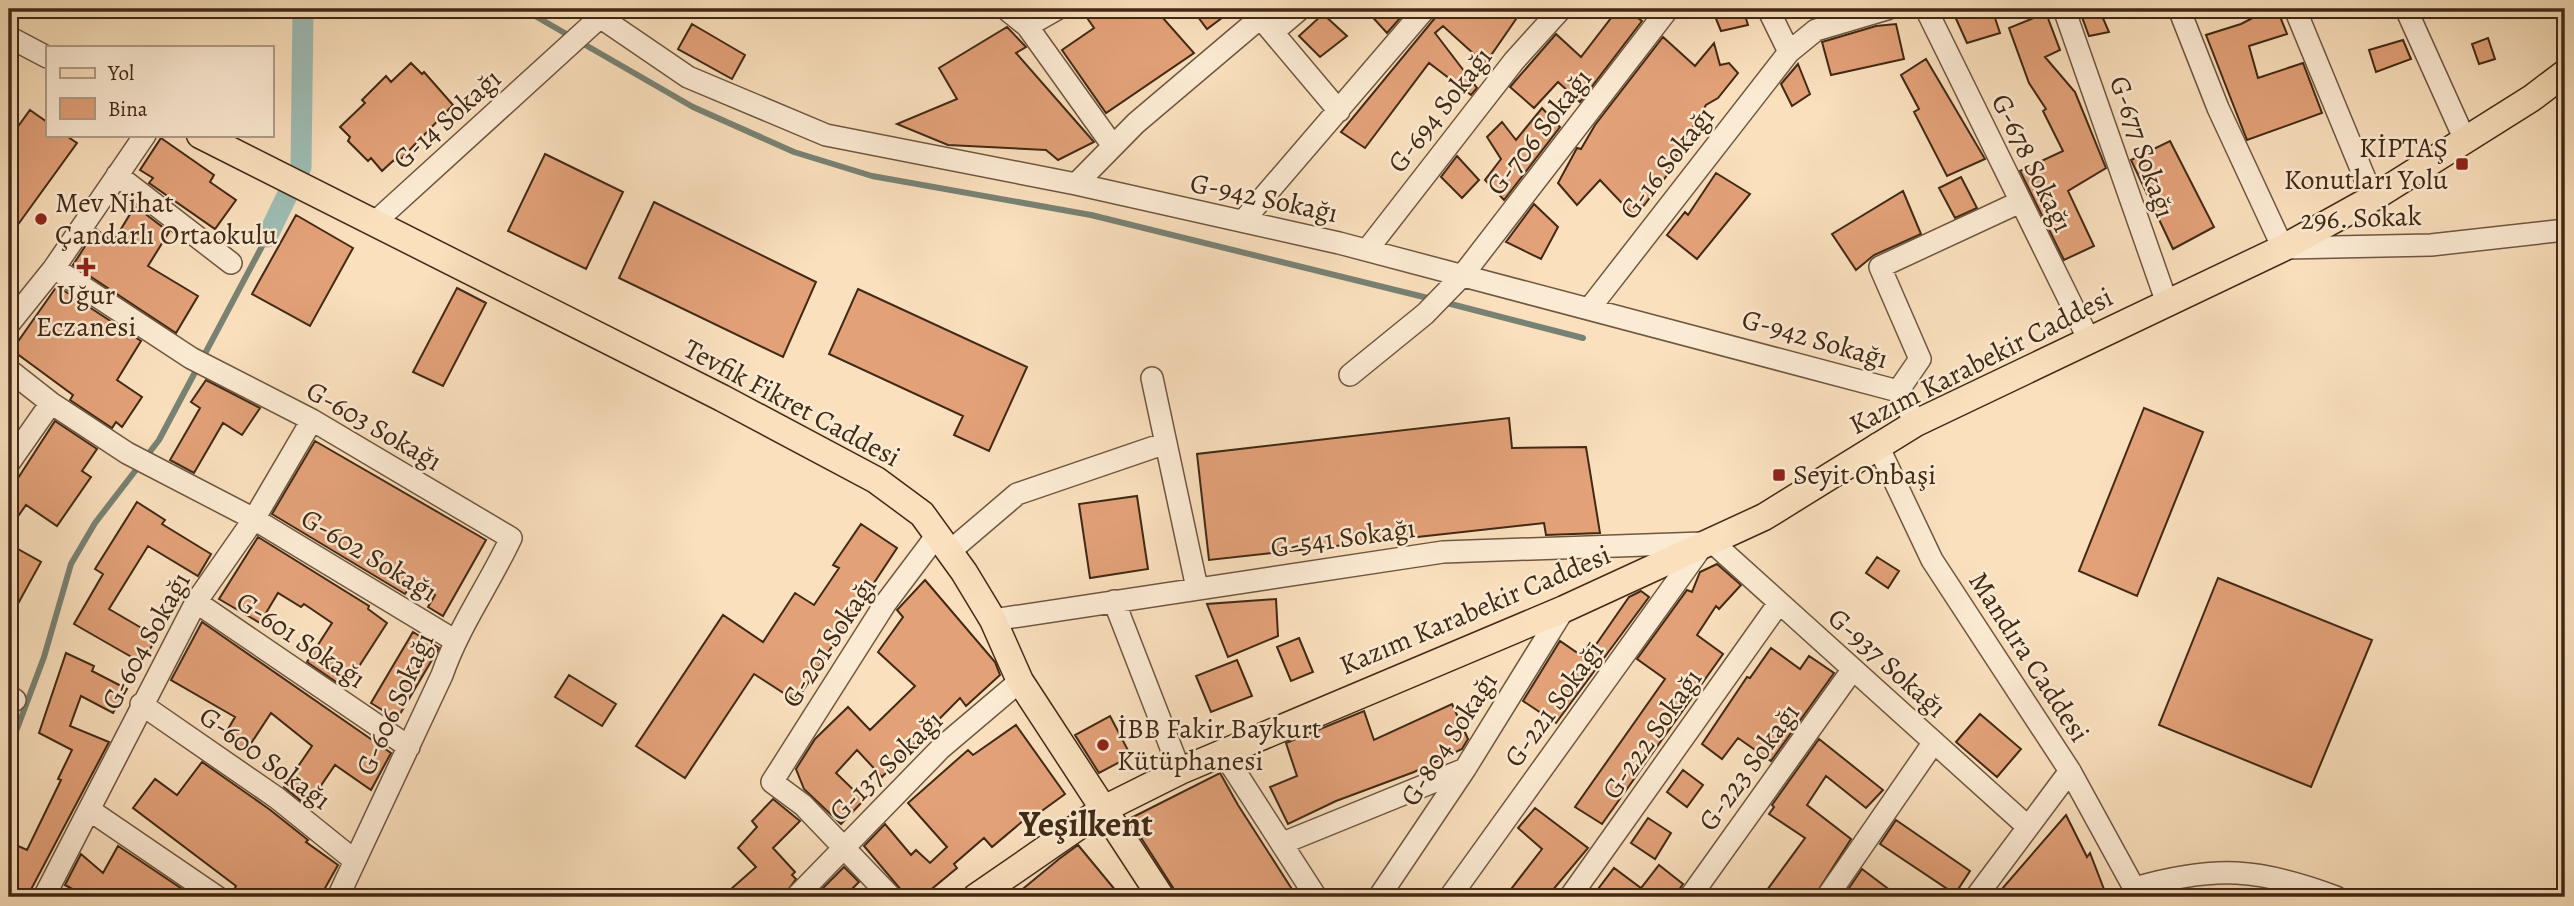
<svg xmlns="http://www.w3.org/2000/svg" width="2574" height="906" viewBox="0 0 2574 906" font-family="Alegreya,serif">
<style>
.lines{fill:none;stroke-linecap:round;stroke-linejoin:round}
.stream{stroke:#788274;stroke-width:6}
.canal{stroke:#9ebdb4;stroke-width:21}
.building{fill:#e3a178;stroke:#402915;stroke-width:2}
.minor-casing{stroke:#6e573f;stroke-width:24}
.major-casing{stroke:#402915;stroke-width:29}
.minor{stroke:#fcebd4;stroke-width:21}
.major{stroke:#fae0bd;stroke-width:26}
.poi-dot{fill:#8f2418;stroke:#fcebd4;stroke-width:2.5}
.labels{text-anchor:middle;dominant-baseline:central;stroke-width:5;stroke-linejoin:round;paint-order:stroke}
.street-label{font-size:28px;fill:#402915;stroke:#fcebd4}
.poi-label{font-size:28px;fill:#402915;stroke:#fcebd4;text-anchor:start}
.district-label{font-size:35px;font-weight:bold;fill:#402915;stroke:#fcebd4}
</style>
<rect width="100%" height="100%" fill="#fae0bd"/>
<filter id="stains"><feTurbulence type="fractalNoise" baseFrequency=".00286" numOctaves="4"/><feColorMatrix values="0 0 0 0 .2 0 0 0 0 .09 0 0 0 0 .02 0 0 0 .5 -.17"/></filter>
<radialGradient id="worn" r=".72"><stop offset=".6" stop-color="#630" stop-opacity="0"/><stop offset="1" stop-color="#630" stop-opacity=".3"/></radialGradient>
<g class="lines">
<path class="stream" d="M 523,9 L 693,107 L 794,152 L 872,176 L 1091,215 L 1432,299
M 1443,302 L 1583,338
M 9,750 L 44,657 L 71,564 L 95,523 L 159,440 L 267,237"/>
<path class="canal" d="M 267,237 L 301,167 L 303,9"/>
</g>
<path class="building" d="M 1081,9 L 1155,9 L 1194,53 L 1106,113 L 1062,50 L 1094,28 Z
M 1192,9 L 1234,9 L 1207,29 Z
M 1365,9 L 1408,9 L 1387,33 Z
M 1438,9 L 1523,9 L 1485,64 L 1443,26 L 1435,33 L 1477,88 L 1471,95 L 1429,63 L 1365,148 L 1341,132 L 1435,18 Z
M 1618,9 L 1625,9 L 1642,21 L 1580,102 L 1558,82 L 1534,108 L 1510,87 L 1556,34 L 1581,57 Z
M 1712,9 L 1743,9 L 1748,25 L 1721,31 Z
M 1962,9 L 1992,9 L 2000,33 L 1967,43 L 1953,12 Z
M 2079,9 L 2099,9 L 2109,32 L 2089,36 Z
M 2270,9 L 2277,9 L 2287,34 L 2249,46 L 2258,78 L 2303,63 L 2322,113 L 2247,140 L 2206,35 L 2241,24 Z
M 2046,13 L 2060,50 L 2045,57 L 2075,92 L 2106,168 L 2068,191 L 2094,246 L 2064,260 L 2020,171 L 2063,151 L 2043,111 L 2046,109 L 2029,83 L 2009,28 Z
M 1323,14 L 1347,36 L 1320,57 L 1299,36 Z
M 692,24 L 745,55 L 732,79 L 678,49 Z
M 1896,24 L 1904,59 L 1831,75 L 1822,42 L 1876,26 Z
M 1007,27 L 1026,47 L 1016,53 L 1094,142 L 1058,160 L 1046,150 L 948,145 L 897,124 L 957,99 L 939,68 Z
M 1663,37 L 1695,66 L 1714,43 L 1720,65 L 1729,63 L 1738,73 L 1718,98 L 1706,105 L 1681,146 L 1683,148 L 1667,166 L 1671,170 L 1635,217 L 1600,180 L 1577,205 L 1558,183 L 1577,148 L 1581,149 L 1595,125 Z
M 2488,38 L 2495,59 L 2479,64 L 2472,44 Z
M 2403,40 L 2411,59 L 2376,72 L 2369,50 Z
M 1926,59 L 1985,159 L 1947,176 L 1914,112 L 1919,109 L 1901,75 Z
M 411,63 L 422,74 L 424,72 L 453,105 L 397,163 L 394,160 L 382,171 L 371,158 L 368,161 L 348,141 L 350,137 L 340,127 L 365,103 L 362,100 L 386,76 L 391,82 Z
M 1798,64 L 1810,94 L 1792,106 L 1781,84 Z
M 1542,108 L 1560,127 L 1504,200 L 1485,180 L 1501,159 L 1487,137 L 1502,122 L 1516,140 Z
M 30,110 L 47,122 L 47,135 L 65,135 L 77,143 L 9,237 L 9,139 Z
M 161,138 L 214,175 L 210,182 L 236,200 L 215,229 L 149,183 L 153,178 L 140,170 Z
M 2170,141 L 2214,227 L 2173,249 L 2131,160 Z
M 545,154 L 623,192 L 586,269 L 508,231 Z
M 1457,156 L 1479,180 L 1462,198 L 1441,177 Z
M 1716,173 L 1750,194 L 1697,259 L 1667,235 L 1685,212 L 1688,215 Z
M 1961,177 L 1977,208 L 1955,218 L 1939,188 Z
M 1903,191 L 1921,234 L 1874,255 L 1856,270 L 1832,234 Z
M 654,202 L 816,282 L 783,357 L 619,278 Z
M 1534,204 L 1558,227 L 1541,259 L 1506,242 Z
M 135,206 L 169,232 L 148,266 L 198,296 L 176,333 L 73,265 L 96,229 L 113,242 Z
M 296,215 L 353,248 L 310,326 L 252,294 Z
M 57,286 L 141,341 L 117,380 L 142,397 L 122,427 L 116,422 L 112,428 L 70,400 L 73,395 L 12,350 Z
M 457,288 L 486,303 L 443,386 L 413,372 Z
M 858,289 L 1027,367 L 989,451 L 954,435 L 963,416 L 829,354 Z
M 206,380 L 260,408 L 242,435 L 223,423 L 194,473 L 170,460 L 200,408 L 191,402 Z
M 2144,408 L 2203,432 L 2137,596 L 2079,571 Z
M 1509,418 L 1512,448 L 1586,447 L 1600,533 L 1546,535 L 1544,523 L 1209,560 L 1197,454 Z
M 55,421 L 97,449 L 82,471 L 91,477 L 57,526 L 26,505 L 9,529 L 9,492 Z
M 315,441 L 486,540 L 443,616 L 428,607 L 435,595 L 413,582 L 405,594 L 272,514 Z
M 1137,496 L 1148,569 L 1090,578 L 1079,504 Z
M 137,502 L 165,520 L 162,524 L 211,554 L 198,576 L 148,546 L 109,609 L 157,637 L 142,663 L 74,624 L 103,574 L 95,569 Z
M 861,524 L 897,548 L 796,701 L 754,674 L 685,778 L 636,746 L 723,615 L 763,642 L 795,593 L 814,605 L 839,568 L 833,565 Z
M 258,537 L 369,606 L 368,609 L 387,623 L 345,688 L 307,662 L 332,623 L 304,604 L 301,607 L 278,593 L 260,623 L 219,599 Z
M 9,544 L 41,562 L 9,620 Z
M 1877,557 L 1899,571 L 1888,588 L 1866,573 Z
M 1717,564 L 1741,585 L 1719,609 L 1716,606 L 1697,635 L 1723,654 L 1602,824 L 1575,807 L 1665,679 L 1637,659 L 1687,590 L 1692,592 L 1700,572 Z
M 2218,578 L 2372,640 L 2311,787 L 2159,725 Z
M 925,580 L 995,662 L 1000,675 L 966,706 L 960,698 L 882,777 L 857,750 L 836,773 L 864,800 L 841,824 L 804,789 L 796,769 L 815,739 L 848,707 L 870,730 L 915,686 L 878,652 L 903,617 L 897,610 Z
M 1641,591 L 1649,597 L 1556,723 L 1523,701 L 1560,641 L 1582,656 L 1590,643 L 1595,646 L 1629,597 Z
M 1276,599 L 1278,636 L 1228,657 L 1207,604 Z
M 202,622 L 391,753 L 371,790 L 335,765 L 307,806 L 284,787 L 312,746 L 271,713 L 246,751 L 224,736 L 235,717 L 171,680 Z
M 413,632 L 439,648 L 397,719 L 371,703 Z
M 1299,638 L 1313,672 L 1291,681 L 1277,647 Z
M 1771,648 L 1800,669 L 1809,656 L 1834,673 L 1771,761 L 1738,738 L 1722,759 L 1702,744 L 1747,677 L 1750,678 Z
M 66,653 L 94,666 L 92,671 L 127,689 L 113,713 L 81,696 L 70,726 L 109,742 L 27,897 L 9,897 L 9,860 L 16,845 L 27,850 L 61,780 L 58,779 L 72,750 L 39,733 Z
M 1237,660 L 1252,696 L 1211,712 L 1196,676 Z
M 569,675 L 616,704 L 602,726 L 555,697 Z
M 1452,704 L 1468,739 L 1462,749 L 1414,772 L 1336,801 L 1288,824 L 1270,787 L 1297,776 L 1286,743 L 1364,711 L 1374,740 Z
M 1980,714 L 2021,749 L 1997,777 L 1956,742 Z
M 1110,716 L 1131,756 L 1099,773 L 1075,735 Z
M 1016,725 L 1065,794 L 1032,818 L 1030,815 L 992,847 L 984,838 L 954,864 L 957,868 L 922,897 L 907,897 L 864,846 L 885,824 L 911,855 L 916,850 L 930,863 L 947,847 L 908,803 L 968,750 L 973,755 Z
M 1819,739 L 1883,790 L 1866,808 L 1826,776 L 1807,805 L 1851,839 L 1814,897 L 1762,897 L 1805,838 L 1769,814 L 1774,807 L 1772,805 Z
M 202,762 L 269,809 L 308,840 L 306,842 L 338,865 L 320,897 L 230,897 L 236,886 L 133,808 L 155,779 L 177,795 Z
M 1683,770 L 1703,785 L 1687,807 L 1667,792 Z
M 1220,773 L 1238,805 L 1297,897 L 1179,897 L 1129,819 Z
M 773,799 L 800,821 L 773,848 L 795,872 L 792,875 L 796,879 L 783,897 L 722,897 L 756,867 L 738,848 L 757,827 L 752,821 Z
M 1535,808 L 1588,848 L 1547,897 L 1505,897 L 1542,849 L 1518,828 Z
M 2066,815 L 2087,857 L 2090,853 L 2107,897 L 1995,897 Z
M 1648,818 L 1671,833 L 1655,859 L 1631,843 Z
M 1896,820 L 1970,871 L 1955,894 L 1880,844 Z
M 1078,845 L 1121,897 L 1013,897 L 1059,859 Z
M 118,846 L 194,897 L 87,897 L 65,885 L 81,854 L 103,873 Z
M 1659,865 L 1683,884 L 1674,897 L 1592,897 L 1614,868 L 1641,888 Z
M 844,867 L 859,882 L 844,897 L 814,897 Z
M 1862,869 L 1899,897 L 1843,897 Z"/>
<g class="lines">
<defs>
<path id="minor" d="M 1006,9 L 1027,26 L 1113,146
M 1253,9 L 1339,111
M 1768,9 L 1789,52
M 1926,9 L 2090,342
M 2064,9 L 2167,303
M 2179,9 L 2218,108 L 2283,248 L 2431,245 L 2565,230
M 2295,9 L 2373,198
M 2406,9 L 2465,140
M 600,17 L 688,77 L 826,135 L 1076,184 L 1339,243 L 1898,391 L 1916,423
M 1027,26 L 1057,9
M 1273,32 L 1300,9
M 9,37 L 47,57
M 117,175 L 231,263
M 1076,184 L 1136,123 L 1260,18
M 1243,221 L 1425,9
M 374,223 L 609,9
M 1367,250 L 1514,61 L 1561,9
M 54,268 L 191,358 L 312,420 L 511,538 C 489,585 459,626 442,675 L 338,897
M 1589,309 L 1789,52 L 1816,30 L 1887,9
M 9,324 L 54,268 L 145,135
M 9,370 L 51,403 L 127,453 L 254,519 L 454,640
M 1350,375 L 1425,314 L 1462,276 L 1668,9
M 1152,378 L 1197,588
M 1898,391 L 1920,359 L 1880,267 L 2020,202
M 1877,444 L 1932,560 L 2070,771 L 2139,897
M 9,463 L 51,403
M 1711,541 L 2027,826
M 949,552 L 1017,494 L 1166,443
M 1114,601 L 1180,771
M 196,602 L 409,747
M 993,620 L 1443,552 L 1702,543
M 9,696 L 15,700
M 141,704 L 277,798 L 354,860
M 1222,751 L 1316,897
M 91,811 L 217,897
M 1283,843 L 1465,769
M 2135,888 C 2215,865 2259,868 2336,897
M 44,897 L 196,602 L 254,519 L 312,420
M 796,897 L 941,748 L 1020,681
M 891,897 L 803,805 L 772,782 L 885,604 L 937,535
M 1379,897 L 1465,769 L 1564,609
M 1450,897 L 1703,545
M 1570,897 L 1779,603
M 1690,897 L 1853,669
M 1827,897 L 1934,742
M 1976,897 L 2070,771"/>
<path id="major" d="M 200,135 L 722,398 L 876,480 L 922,514 L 964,572 L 993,620 L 1020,681 L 1161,897
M 976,897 L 1102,810 L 1180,771 L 1564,609 L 1764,517 L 1916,423 L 2283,248 L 2373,198 L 2532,98 L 2565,73"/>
</defs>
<use href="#minor" class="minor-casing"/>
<use href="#major" class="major-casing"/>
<use href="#minor" class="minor"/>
<use href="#major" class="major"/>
</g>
<g class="poi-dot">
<rect x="2455" y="157" width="14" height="14" rx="3.5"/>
<circle cx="41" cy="219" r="7"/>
<path d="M82.5 256.5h7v7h7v7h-7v7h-7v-7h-7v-7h7z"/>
<rect x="1772" y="468" width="14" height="14" rx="3.5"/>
<circle cx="1103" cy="745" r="7"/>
</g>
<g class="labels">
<g class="street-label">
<text transform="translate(1440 110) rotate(-52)">G-694 Sokağı</text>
<text transform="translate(447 119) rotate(-42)">G-14 Sokağı</text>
<text transform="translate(1539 132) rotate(-52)">G-706 Sokağı</text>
<text transform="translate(2142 147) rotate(71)">G-677 Sokağı</text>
<text transform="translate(1667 163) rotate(-52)">G-16 Sokağı</text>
<text transform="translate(2032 163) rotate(64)">G-678 Sokağı</text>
<text transform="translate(1264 198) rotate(12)">G-942 Sokağı</text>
<text transform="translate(2361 218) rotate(-2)">296. Sokak</text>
<text transform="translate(1815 339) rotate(16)">G-942 Sokağı</text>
<text transform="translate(1981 361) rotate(-27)">Kazım Karabekir Caddesi</text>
<text transform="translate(792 403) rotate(28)">Tevfik Fikret Caddesi</text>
<text transform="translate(374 426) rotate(30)">G-603 Sokağı</text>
<text transform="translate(1343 538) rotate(-8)">G-541 Sokağı</text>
<text transform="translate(369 555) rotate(31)">G-602 Sokağı</text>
<text transform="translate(1475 610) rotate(-23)">Kazım Karabekir Caddesi</text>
<text transform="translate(301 640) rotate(34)">G-601 Sokağı</text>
<text transform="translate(146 641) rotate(-61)">G-604 Sokağı</text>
<text transform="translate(829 642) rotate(-57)">G-201 Sokağı</text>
<text transform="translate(2029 657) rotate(57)">Mandıra Caddesi</text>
<text transform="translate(1887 663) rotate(42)">G-937 Sokağı</text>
<text transform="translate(395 704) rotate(-66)">G-606 Sokağı</text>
<text transform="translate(1554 704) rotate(-54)">G-221 Sokağı</text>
<text transform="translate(1652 734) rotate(-55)">G-222 Sokağı</text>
<text transform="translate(1449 739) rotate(-57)">G-804 Sokağı</text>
<text transform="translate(265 758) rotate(36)">G-600 Sokağı</text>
<text transform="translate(886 766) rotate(-44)">G-137 Sokağı</text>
<text transform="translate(1749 767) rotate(-54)">G-223 Sokağı</text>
</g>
<g class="poi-label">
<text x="2448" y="148" text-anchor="end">KİPTAŞ<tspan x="2448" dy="32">Konutları Yolu</tspan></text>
<text x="55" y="203">Mev Nihat<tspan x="55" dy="32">Çandarlı Ortaokulu</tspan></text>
<text x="86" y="295" text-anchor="middle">Uğur<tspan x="86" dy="32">Eczanesi</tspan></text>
<text x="1793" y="475">Seyit Onbaşi</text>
<text x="1117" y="729">İBB Fakir Baykurt<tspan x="1117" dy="32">Kütüphanesi</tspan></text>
</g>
<g class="district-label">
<text x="1086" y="824">Yeşilkent</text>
</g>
</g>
<rect width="2574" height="906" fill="none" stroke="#fae0bd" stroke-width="35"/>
<rect x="10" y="10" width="2553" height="885" fill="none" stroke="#402915" stroke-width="3.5"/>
<rect x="18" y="18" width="2539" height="871" fill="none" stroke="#402915" stroke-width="2"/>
<rect x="46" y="46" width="228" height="91" fill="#fcebd4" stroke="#b19d88" stroke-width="2"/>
<rect x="60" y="68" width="35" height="10" fill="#fae0bd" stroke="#b19d88" stroke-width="2"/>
<text x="108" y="80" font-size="21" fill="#402915">Yol</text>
<rect x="60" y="98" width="35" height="21" fill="#e3a178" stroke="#b19d88" stroke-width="2"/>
<text x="108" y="116" font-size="21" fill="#402915">Bina</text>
<rect width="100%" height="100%" filter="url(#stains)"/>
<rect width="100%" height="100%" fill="url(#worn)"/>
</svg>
